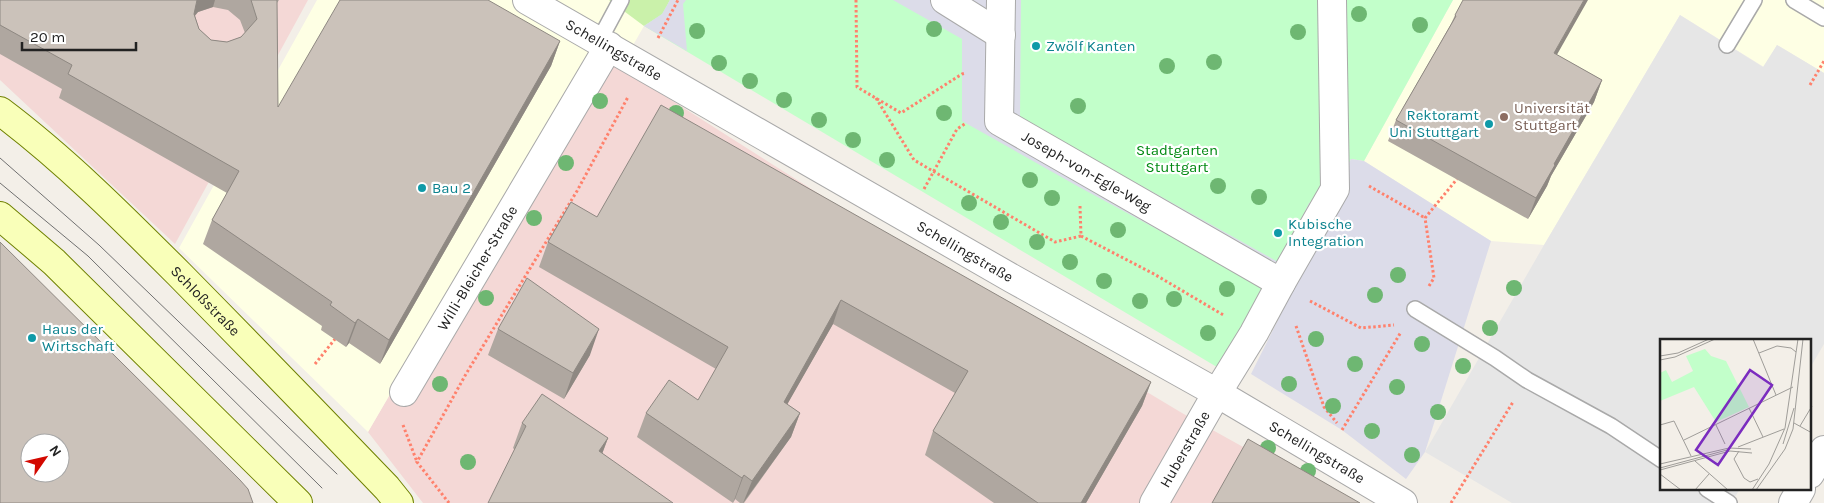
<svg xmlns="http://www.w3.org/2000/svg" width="1824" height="503" viewBox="0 0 1824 503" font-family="Karla,sans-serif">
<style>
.commercial{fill:#f4d8d6}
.education{fill:#feffe4}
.grass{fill:#caf1aa}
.park{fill:#c2ffca}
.parking{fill:#e6e6e6}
.plaza{fill:#dcdce9}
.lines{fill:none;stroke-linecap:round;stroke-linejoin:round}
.lane-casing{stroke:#a9a9a9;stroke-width:18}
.street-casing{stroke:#a9a9a9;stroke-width:30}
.secondary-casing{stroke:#6f8100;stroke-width:30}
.path{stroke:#ff816c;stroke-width:3;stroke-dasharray:2.5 2.5;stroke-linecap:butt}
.lane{stroke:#fff;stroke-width:15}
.street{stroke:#fff;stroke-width:28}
.secondary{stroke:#f9ffb9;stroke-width:28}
.tram{stroke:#707070;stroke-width:1}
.tree{fill:#6eb772}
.wall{fill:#afa7a0;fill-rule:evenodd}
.shaded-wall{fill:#8e8882}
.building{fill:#cbc2ba;stroke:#8e8882;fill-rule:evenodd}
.culture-dot{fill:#0f9aa8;stroke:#fff;stroke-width:2}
.education-dot{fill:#8d6e63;stroke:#fff;stroke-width:2}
.labels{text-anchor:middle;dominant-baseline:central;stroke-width:4.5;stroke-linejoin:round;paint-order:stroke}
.culture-label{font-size:15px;fill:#0d838f;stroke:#fff;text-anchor:start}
.street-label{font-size:15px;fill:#222;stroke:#fff}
.education-label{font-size:15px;fill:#785e54;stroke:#fff;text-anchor:start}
.park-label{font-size:15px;fill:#018911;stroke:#fff}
.inset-road{fill:none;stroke:#9f9d99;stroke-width:1}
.view{fill:#7b2cbf;fill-opacity:0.15;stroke:#7b2cbf;stroke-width:2.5}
.inset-edge{fill:none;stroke:#222;stroke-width:2.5}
</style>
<rect width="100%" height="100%" fill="#f3efe8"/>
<path class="commercial" d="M 0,0 L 308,0 L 175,244 L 0,80 Z
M 591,49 L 857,218 L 1182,413 L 1344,503 L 423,503 L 368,432 Z"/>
<path class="education" d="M 317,0 L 670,0 L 663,14 L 644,26 L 620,68 L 591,50 L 368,432 L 179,248 Z
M 1453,0 L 1824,0 L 1824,73 L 1777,45 L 1764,67 L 1680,15 L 1544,245 L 1491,241 L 1364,161 Z"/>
<path class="grass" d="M 609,0 L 670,0 L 663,14 L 644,26 Z"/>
<path class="park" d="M 670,0 L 1453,0 L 1364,161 L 1351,159 L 1329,214 L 1232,376 L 644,26 L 662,14 Z"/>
<path class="parking" d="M 1680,15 L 1763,67 L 1777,45 L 1824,73 L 1824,344 L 1810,368 L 1810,340 L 1662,340 L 1662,489 L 1740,489 L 1731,503 L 1512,503 L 1425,452 L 1544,245 Z"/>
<path class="plaza" d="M 670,0 L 686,0 L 683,4 L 687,51 L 644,26 L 662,14 Z
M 893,0 L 1021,0 L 1020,118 L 1280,263 L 1309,203 L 1335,189 L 1351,159 L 1364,161 L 1491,241 L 1425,452 L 1406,479 L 1342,430 L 1251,374 L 1288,300 L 1079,187 L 962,121 L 962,39 Z"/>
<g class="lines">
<defs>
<path id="lane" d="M 1794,0 L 1824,18
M 599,41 L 621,0
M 1727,45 L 1754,0
M 1415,309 L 1495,358 L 1527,380 L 1611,426 L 1662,460
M 1707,489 L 1729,503"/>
<g id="street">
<path id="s1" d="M 527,0 L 1013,279 L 1217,393 L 1403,503"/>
<path d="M 945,0 L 1001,35"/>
<path id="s2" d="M 1001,0 L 999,121 L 1281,283"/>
<path id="s3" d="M 404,392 L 609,46"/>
<path d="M 1810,474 L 1824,450"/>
<path id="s4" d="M 1154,503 L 1217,393 L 1254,333 L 1281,283 L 1335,189 L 1332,0"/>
<path d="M 1793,503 L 1801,489"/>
</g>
<g id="secondary">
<path id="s5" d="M 0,111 C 64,159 122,217 179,274 C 249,345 318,416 387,488 L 399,503"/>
<path d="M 0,216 L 54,262 L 298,503"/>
</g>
</defs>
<use href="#lane" class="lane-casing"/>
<use href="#street" class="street-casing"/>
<use href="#secondary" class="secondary-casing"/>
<path class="path" d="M 856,0 L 857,87 L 901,113 L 962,74 L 966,73
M 658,38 L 678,0
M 1810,85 L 1824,61
M 876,98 L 914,160 L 1055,242 L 1081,236
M 1369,186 L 1425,218
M 924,189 L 957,129 L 966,123
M 1080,206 L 1081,236 L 1154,274 L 1225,316
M 1429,286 L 1434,278 L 1425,218 L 1457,179
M 1310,301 L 1361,328 L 1394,325
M 1296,326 L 1324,407 L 1337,423
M 315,364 L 335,339
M 403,425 L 417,462 L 416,463
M 1342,430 L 1401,332
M 449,503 L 417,462 L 466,374 L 577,191 L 628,97
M 1451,503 L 1513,402"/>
<use href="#lane" class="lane"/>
<use href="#street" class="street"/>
<use href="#secondary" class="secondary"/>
<path class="tram" d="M 0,158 L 99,245 L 337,474
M 0,183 L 88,256 L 322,488"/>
</g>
<g class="tree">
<circle cx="1359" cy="14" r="8"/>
<circle cx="1420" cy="25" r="8"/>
<circle cx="934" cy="29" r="8"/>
<circle cx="697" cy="31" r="8"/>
<circle cx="1298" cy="32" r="8"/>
<circle cx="1214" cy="62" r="8"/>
<circle cx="719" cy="63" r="8"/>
<circle cx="1167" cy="66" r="8"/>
<circle cx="750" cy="81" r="8"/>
<circle cx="784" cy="100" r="8"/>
<circle cx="600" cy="101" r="8"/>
<circle cx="1078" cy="106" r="8"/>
<circle cx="676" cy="113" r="8"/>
<circle cx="944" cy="113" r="8"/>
<circle cx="819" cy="120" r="8"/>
<circle cx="853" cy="140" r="8"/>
<circle cx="887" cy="160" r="8"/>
<circle cx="566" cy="163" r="8"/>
<circle cx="1030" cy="180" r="8"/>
<circle cx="1218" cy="186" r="8"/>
<circle cx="1259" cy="197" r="8"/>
<circle cx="1052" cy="198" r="8"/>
<circle cx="969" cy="203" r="8"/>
<circle cx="534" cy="218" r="8"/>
<circle cx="1001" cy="222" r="8"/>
<circle cx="1118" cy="230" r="8"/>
<circle cx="1037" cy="242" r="8"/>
<circle cx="1070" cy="262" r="8"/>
<circle cx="1398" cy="275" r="8"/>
<circle cx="1104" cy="281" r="8"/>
<circle cx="1514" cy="288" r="8"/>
<circle cx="1227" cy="289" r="8"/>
<circle cx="1375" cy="295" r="8"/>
<circle cx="486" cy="298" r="8"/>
<circle cx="1174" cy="299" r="8"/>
<circle cx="1140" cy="301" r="8"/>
<circle cx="1490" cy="328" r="8"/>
<circle cx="1208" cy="333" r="8"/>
<circle cx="1316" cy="339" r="8"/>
<circle cx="1422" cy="344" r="8"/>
<circle cx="1355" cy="364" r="8"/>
<circle cx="1463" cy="366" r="8"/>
<circle cx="440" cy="384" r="8"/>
<circle cx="1289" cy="384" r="8"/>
<circle cx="1397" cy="387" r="8"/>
<circle cx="1333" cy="406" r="8"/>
<circle cx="1438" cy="412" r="8"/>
<circle cx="1372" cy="431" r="8"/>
<circle cx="1268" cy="448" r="8"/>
<circle cx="1412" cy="455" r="8"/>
<circle cx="468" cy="462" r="8"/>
<circle cx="1308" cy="471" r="8"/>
</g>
<path class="wall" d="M 0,0 L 279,0 L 277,3 L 278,107 L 560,41 L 551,66 L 380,364 L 349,343 L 346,347 L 321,330 L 322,326 L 203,244 L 212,220 L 227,193 L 59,98 L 62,89 L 0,54 ZM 213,7 L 228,10 L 240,20 L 245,33 L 241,37 L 227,42 L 211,40 L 199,29 L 195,16 L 198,12 Z
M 1455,15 L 1557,55 L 1602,80 L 1594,102 L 1551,176 L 1547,186 L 1528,219 L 1388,141 L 1396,120 L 1451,24 Z
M 597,217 L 1151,382 L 1142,406 L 1086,503 L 994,503 L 925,455 L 933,431 L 955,393 L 833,324 L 787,404 L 800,413 L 791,437 L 744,503 L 740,503 L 735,499 L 733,503 L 637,437 L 646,413 L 698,400 L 716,369 L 539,267 L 548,242 Z
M 498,329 L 590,355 L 564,399 L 488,355 Z
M 522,423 L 608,438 L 602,454 L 514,449 L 513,448 Z"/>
<path class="shaded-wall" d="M 197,0 L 215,0 L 213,7 L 198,12 L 188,23 Z
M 1584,0 L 1588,0 L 1546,74 L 1554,53 Z
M 560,41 L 551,66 L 380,364 L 389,340 Z
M 1602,80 L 1594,102 L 1551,176 L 1547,186 L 1528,219 L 1536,198 L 1554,164 Z
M 841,300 L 833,324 L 775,426 L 784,402 Z
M 358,319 L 349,343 L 346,347 L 355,323 Z
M 599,329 L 590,355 L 564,399 L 573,373 Z
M 1151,382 L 1142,406 L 1086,503 L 1081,503 Z
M 800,413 L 791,437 L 743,503 L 752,481 Z
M 608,438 L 599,462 L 599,451 Z
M 744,475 L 735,499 L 733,503 L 742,478 Z"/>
<path class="building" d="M 0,0 L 197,0 L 194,14 L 199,29 L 211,40 L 227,42 L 241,37 L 257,19 L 251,0 L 277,0 L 278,107 L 340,0 L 488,0 L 560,41 L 389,340 L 358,319 L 355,323 L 330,305 L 332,302 L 212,220 L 239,171 L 68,74 L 72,65 L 0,25 Z
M 1463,0 L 1584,0 L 1554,53 L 1602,80 L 1554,164 L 1555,165 L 1536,198 L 1396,120 L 1456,16 L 1455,15 Z
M 661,105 L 1151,382 L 1081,503 L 1038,503 L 933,431 L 968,371 L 841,300 L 784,402 L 800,413 L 752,481 L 744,475 L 742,478 L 646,413 L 669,380 L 698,400 L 728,347 L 548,242 L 571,202 L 597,217 Z
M 0,242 L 240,480 L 248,489 L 253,503 L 0,503 ZM 30,443 L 60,443 L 60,473 L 30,473 Z
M 527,278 L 599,329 L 573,373 L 498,329 Z
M 542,394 L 608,438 L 599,451 L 673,503 L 488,503 L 526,426 L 522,423 Z
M 1248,439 L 1360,503 L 1212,503 Z"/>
<g class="culture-dot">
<circle cx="1036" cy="46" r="5"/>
<circle cx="1489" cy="124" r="5"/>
<circle cx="422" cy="188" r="5"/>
<circle cx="1278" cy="233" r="5"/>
<circle cx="32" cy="338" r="5"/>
</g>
<circle class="education-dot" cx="1504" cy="117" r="5"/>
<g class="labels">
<g class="culture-label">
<text x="1046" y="46">Zwölf Kanten</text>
<text x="1479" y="115" text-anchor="end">Rektoramt<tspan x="1479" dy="17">Uni Stuttgart</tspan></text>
<text x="432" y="188">Bau 2</text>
<text x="1288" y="224">Kubische<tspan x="1288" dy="17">Integration</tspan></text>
<text x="42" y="329">Haus der<tspan x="42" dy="17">Wirtschaft</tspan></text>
</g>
<g class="street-label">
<text stroke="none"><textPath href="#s1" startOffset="100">Schellingstraße</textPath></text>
<text stroke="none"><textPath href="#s2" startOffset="222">Joseph-von-Egle-Weg</textPath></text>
<text stroke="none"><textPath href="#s1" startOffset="505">Schellingstraße</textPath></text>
<text stroke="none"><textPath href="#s3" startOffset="144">Willi-Bleicher-Straße</textPath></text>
<text stroke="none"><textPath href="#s5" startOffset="280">Schloßstraße</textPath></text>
<text stroke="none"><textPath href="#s4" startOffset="62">Huberstraße</textPath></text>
<text stroke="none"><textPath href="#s1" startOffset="910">Schellingstraße</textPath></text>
</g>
<g class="education-label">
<text x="1514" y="108">Universität<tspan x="1514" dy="17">Stuttgart</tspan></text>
</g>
<g class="park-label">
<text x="1177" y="150">Stadtgarten<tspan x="1177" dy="17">Stuttgart</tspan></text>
</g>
</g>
<g transform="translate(1660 339)">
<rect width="151" height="151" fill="#f3efe8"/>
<path d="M 45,10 L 51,17 L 66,22 L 89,68 L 56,83 L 34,48 L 0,62 L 0,34 L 6,31 L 12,43 L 33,32 L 26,17 Z" fill="#c2ffca"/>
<path class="inset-road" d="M 93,0 L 116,56M 99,14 L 117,7 L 131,9 L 136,13M 0,17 L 18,14 L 49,0M 0,21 L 15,18 L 55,0M 89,69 L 103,98M 134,84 L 152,94M 0,86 L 14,82 L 31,117M 56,86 L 65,105M 140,87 L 152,67M 24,101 L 133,48M 123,105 L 134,69M 78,108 L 124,90M 79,112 L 74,120 L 84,139 L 90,143 L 98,140M 35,122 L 68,151M 0,125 L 69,109 L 91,110M 0,129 L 67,111M 0,131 L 70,112 L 92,114M 0,135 L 21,151M 35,151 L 49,135M 92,151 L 109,125 L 125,89 L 138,0M 96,151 L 125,110 L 133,90 L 143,0"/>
<path class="view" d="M 90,31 L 112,46 L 58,126 L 36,111 Z"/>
<rect width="151" height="151" class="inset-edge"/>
</g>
<g transform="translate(45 458) rotate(56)"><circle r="24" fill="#ffffff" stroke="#a7a7a7"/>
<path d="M0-4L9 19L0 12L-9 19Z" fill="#d30800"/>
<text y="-8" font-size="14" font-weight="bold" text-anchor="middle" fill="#222222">N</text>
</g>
<path d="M22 42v8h114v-8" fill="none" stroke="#222222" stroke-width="2.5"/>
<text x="30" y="42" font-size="15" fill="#222222" stroke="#ffffff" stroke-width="4" paint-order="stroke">20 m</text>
</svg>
